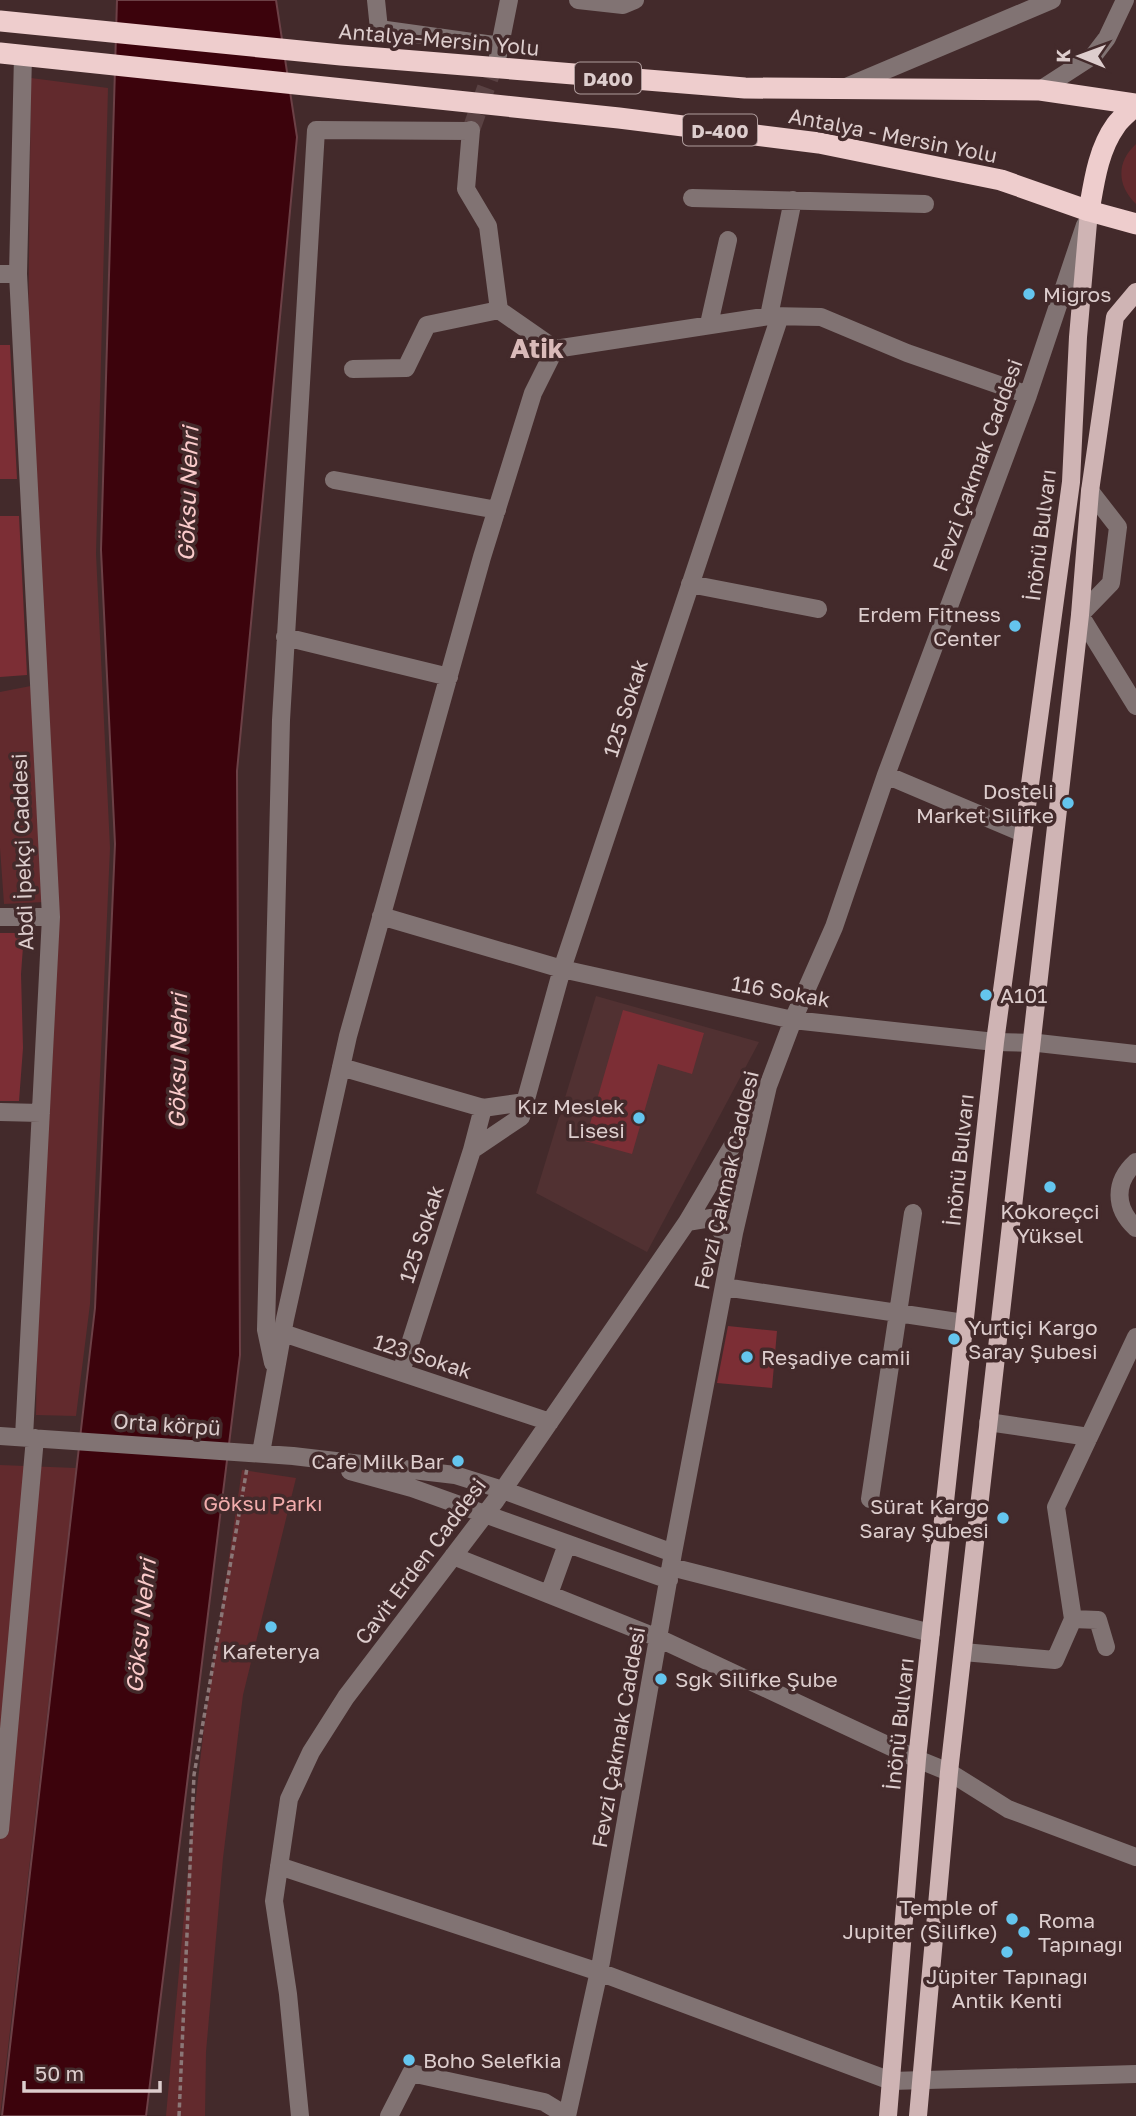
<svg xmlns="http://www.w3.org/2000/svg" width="1136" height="2116" viewBox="0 0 1136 2116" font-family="'Golos Text',sans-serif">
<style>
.built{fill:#513132}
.green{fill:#622a2d}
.water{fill:#3c030c;stroke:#6c4046;stroke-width:2}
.building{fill:#7c2e35}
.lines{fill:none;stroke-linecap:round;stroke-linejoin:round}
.minor-tunnel{stroke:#5a4243;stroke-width:18;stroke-dasharray:18 9;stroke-linecap:butt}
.path{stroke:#8b7777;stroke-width:3.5;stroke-dasharray:5 3.5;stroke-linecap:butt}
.minor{stroke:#817373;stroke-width:18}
.major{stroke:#cfb4b4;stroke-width:18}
.highway{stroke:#eecdcd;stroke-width:21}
.poi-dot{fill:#64c5ee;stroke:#432a2b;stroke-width:2.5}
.labels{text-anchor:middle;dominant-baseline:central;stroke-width:7;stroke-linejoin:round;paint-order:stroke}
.shield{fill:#432a2b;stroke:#af9c9c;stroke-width:2}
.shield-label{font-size:19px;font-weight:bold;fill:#ddcdcd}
.street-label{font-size:21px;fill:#ddcdcd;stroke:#432a2b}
.poi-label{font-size:21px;fill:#ddcdcd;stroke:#432a2b;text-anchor:start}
.park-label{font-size:21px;fill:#f2acac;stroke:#432a2b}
.water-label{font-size:23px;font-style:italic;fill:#fbcbcb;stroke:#432a2b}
.district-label{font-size:28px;font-weight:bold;fill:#dabab9;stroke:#432a2b}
</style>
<rect width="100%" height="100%" fill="#432a2b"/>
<path class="built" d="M 596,996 L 759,1042 L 647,1252 L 536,1193 Z"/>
<path class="green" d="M 31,78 L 108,88 L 96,554 L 110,848 L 90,1304 L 76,1416 L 36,1415 L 44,902 L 4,904 L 0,848 L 0,692 L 46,683 L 28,347 Z
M 1136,144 L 1136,204 C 1117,186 1116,162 1136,144 Z
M 0,1465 L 76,1468 L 0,2116 Z
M 242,1470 L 296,1478 L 243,1695 L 223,1858 L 206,2052 L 205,2116 L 166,2116 L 190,1849 L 204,1727 Z"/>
<path class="water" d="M 117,0 L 276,0 L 297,137 L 237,771 L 240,1355 L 146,2116 L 2,2116 L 95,1308 L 115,844 L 101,550 Z"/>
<path class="building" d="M 0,345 L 10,345 L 17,479 L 0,479 Z
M 0,516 L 19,516 L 27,675 L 0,677 Z
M 0,933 L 24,933 L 21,974 L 23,1048 L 19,1101 L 0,1101 Z
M 623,1010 L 704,1033 L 692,1074 L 658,1064 L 632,1154 L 585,1141 Z
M 728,1326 L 777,1331 L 772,1388 L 717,1383 Z"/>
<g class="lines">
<path class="minor-tunnel" d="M 471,130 L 497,57"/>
<path class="path" d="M 179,2116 L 194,1775 L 247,1468"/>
<path class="minor" d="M 376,0 L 379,29 L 501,46
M 578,0 L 623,5 L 635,0
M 23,55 L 18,274 L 51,917 L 24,1437
M 498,55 L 509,0
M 846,87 L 1052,0
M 1040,90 L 1094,55 L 1107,38 L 1125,0
M 471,130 L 466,189 L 488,226 L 499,310 L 555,349
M 692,198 L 925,204
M 0,274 L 18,274
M 769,316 L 793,200
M 709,324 L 728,240
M 353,369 L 406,368 L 427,325 L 499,310
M 334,480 L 497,510
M 1090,491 L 1118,527 L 1111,583 L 1080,615 L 1136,706
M 690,584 L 818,609
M 285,637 L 449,677
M 886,775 L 1023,833
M 381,916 L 562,969 L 793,1020 L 995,1042 L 1038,1043 L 1136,1054
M 0,917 L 51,917
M 341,1067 L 483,1108 L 525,1102
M 0,1112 L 41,1113
M 472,1150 L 521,1117 L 562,969 L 780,316
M 1136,1162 C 1114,1182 1114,1208 1136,1228
M 687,1222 L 711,1218 L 732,1245
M 724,1287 L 964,1323
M 283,1333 L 550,1422
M 273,1363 L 266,1330 L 281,720 L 316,130 L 470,131
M 401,1372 L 472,1150 L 483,1108
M 988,1422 L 1089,1437
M 0,1436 L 293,1456 L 455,1475 L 503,1490 L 673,1553
M 261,1453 L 285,1319 L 348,1036 L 482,557 L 533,393 L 555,349 L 769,316 L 821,317 L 907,353 L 1028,395
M 350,1471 L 412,1488 L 669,1580
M 870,1499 L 913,1213
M 453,1556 L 658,1638 L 917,1759 L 949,1772 L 1008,1809 L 1136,1857
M 671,1567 L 931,1633
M 549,1594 L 567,1544
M 1106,1647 L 1098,1620 L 1073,1619 L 1056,1507 L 1136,1337
M 963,1652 L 1055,1660 L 1073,1619
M 0,1830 L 35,1438
M 279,1866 L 599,1972 L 891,2081 L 1136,2074
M 300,2116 L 288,1994 L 274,1901 L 289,1799 L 311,1752 L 346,1697 L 496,1500 L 687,1222 L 759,1101
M 389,2116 L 411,2073 L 544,2102 L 567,2116
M 567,2116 L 601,1962 L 673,1553 L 734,1233 L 768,1086 L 793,1020 L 834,927 L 886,775 L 1028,395 L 1085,225"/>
<path class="major" d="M 888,2116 L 917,1759 L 995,1042 L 1071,482 L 1078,337 L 1089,211
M 918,2116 L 949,1772 L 1080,615 L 1090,491 L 1115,317 L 1136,292"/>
<path class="highway" d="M 0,21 L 341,55 L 745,88 L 1040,90 L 1136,104
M 0,53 L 619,118 L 819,143 L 1001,180 L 1089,211 L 1136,224
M 1089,211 C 1094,182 1098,150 1116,125 C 1121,118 1130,111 1136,105"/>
</g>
<g class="poi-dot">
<circle cx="1029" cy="294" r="7"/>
<circle cx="1015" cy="626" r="7"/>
<circle cx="1068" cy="803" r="7"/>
<circle cx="986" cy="995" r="7"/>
<circle cx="639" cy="1118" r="7"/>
<circle cx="1050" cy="1187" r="7"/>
<circle cx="954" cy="1339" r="7"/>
<circle cx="747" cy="1357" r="7"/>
<circle cx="458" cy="1461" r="7"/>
<circle cx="1003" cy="1518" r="7"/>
<circle cx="271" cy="1627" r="7"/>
<circle cx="661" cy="1679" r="7"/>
<circle cx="1012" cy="1919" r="7"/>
<circle cx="1024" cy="1932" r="7"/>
<circle cx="1007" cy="1952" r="7"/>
<circle cx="409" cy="2060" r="7"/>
</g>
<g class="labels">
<g class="shield">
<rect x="575" y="62.5" width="66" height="31" rx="5"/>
<rect x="683" y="114.5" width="74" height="31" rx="5"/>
</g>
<g class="shield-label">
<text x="608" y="78">D400</text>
<text x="720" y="130">D-400</text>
</g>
<g class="street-label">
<text transform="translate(439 39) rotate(5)">Antalya-Mersin Yolu</text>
<text transform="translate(893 135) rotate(11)">Antalya - Mersin Yolu</text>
<text transform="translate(977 465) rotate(-70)">Fevzi Çakmak Caddesi</text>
<text transform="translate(1040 535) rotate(-83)">İnönü Bulvarı</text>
<text transform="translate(625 708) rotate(-72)">125 Sokak</text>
<text transform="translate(22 852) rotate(-92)">Abdi İpekçi Caddesi</text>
<text transform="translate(781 991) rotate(10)">116 Sokak</text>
<text transform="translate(959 1160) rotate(-84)">İnönü Bulvarı</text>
<text transform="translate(726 1180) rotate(-77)">Fevzi Çakmak Caddesi</text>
<text transform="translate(421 1234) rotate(-72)">125 Sokak</text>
<text transform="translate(423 1356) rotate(18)">123 Sokak</text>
<text transform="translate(167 1424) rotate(4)">Orta körpü</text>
<text transform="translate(420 1561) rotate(-53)">Cavit Erden Caddesi</text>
<text transform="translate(899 1724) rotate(-84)">İnönü Bulvarı</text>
<text transform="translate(618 1737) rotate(-80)">Fevzi Çakmak Caddesi</text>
</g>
<g class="poi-label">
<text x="1043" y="294">Migros</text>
<text x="1001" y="614" text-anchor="end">Erdem Fitness<tspan x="1001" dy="24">Center</tspan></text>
<text x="1054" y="791" text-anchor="end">Dosteli<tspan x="1054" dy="24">Market Silifke</tspan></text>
<text x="1000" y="995">A101</text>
<text x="625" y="1106" text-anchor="end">Kız Meslek<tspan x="625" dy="24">Lisesi</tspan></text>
<text x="1050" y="1211" text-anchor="middle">Kokoreçci<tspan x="1050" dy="24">Yüksel</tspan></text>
<text x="968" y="1327">Yurtiçi Kargo<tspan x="968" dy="24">Saray Şubesi</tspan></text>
<text x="761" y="1357">Reşadiye camii</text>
<text x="444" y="1461" text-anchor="end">Cafe Milk Bar</text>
<text x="989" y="1506" text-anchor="end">Sürat Kargo<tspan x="989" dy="24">Saray Şubesi</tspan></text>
<text x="271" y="1651" text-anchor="middle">Kafeterya</text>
<text x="675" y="1679">Sgk Silifke Şube</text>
<text x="998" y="1907" text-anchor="end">Temple of<tspan x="998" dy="24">Jupiter (Silifke)</tspan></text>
<text x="1038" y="1920">Roma<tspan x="1038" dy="24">Tapınağı</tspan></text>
<text x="1007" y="1976" text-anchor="middle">Jüpiter Tapınağı<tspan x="1007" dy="24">Antik Kenti</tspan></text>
<text x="423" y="2060">Boho Selefkia</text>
</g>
<g class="park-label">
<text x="263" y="1503">Göksu Parkı</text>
</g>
<g class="water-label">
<text transform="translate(187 494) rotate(-88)">Göksu Nehri</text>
<text transform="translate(177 1061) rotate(-89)">Göksu Nehri</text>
<text transform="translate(140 1626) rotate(-84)">Göksu Nehri</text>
</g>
<g class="district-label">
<text x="537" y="347">Atik</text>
</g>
</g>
<g transform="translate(1080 56) rotate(271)" stroke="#432a2b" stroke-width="5" paint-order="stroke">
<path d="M0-5L12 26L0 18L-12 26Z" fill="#ddcdcd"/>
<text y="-10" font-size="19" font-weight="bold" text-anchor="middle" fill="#ddcdcd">K</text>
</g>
<path d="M24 2081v10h136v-10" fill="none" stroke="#ddcdcd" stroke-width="3.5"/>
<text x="35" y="2081" font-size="21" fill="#ddcdcd" stroke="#432a2b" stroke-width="5" paint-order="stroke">50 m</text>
</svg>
